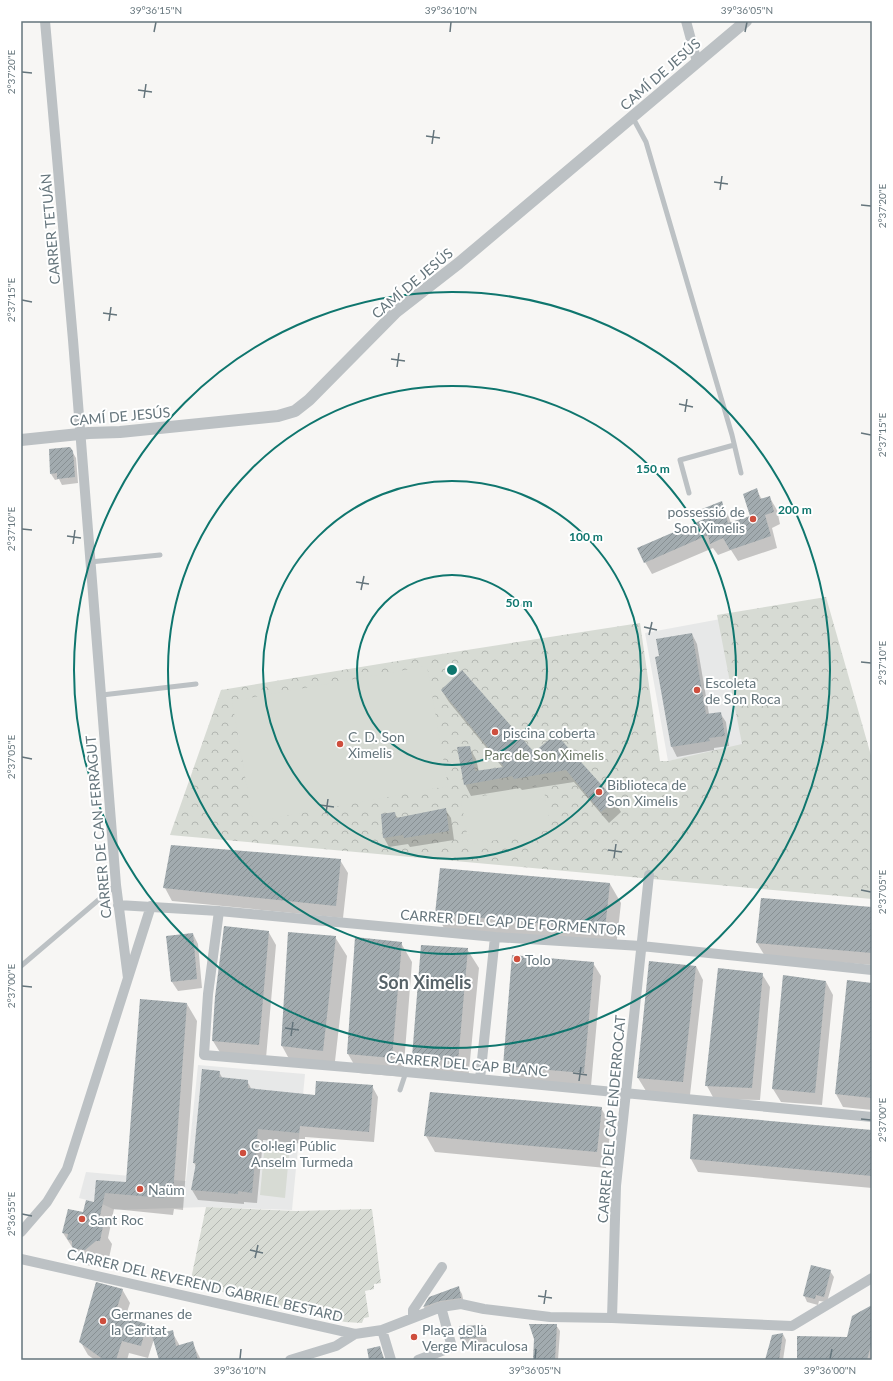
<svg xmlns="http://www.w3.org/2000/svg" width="893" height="1381" viewBox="0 0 893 1381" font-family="Lato,sans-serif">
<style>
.built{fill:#e7e8e8}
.forest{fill:url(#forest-crowns)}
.garden{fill:url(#garden-furrows)}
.pitch{fill:#d7dbd4}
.shadow{fill:#0003}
.building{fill:url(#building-hatch)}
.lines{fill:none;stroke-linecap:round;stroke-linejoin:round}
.service{stroke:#bcc1c4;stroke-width:5}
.minor{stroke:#bcc1c4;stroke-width:10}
.tertiary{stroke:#bcc1c4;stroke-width:12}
.ticks{fill:none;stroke:#65757c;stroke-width:1.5}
.ring{fill:none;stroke:#0f766e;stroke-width:2}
.poi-dot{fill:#ce4e3d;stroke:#fff;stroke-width:1.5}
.labels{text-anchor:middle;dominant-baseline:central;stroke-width:4;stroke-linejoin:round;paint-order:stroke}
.street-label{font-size:14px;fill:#65757c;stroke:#fff}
.poi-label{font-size:14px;fill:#65757c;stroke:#fff;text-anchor:start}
.park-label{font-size:14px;fill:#6d7968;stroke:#fff}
.district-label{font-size:18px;font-weight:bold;fill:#566268;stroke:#fff}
.centre{fill:#0f766e;stroke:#fff;stroke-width:2}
.ring-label{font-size:12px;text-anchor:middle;font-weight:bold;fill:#0f766e;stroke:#fff;stroke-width:4;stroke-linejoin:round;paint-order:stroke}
.neatline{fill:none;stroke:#65757c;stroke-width:1.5}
.ticks-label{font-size:10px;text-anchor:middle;fill:#65757c}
</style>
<defs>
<pattern id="forest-crowns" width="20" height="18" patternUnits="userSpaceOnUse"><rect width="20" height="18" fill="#d7dbd4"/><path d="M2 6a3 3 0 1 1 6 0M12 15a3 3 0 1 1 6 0" fill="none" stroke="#b2b6b1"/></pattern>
<pattern id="garden-furrows" width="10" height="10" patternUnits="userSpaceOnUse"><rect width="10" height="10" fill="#d7dbd4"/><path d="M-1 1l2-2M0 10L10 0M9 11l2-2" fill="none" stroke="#b2b6b1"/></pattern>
<pattern id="building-hatch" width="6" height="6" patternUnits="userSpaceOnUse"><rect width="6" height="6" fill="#a2abaf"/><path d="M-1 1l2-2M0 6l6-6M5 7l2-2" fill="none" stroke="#889093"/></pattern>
</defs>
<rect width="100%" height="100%" fill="#f7f6f4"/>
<path class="built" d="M 726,618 L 749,746 L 668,761 L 645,633 Z
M 198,1065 L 305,1074 L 292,1210 L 206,1207 L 115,1210 L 102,1204 L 79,1198 L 86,1172 L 186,1181 Z"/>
<path class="forest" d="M 826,597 L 872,759 L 872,899 L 170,835 L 221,690 L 422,657 L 640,623 L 660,761 L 668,761 L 742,744 L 717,615 Z"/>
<path class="garden" d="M 206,1207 L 296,1211 L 372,1209 L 381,1283 L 374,1284 L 374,1289 L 365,1291 L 369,1317 L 364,1318 L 362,1323 L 345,1322 L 190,1284 Z"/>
<path class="pitch" d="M 427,666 L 448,786 L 253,822 L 232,701 Z
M 543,785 L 551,830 L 469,845 L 461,800 Z
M 265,1142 L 290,1144 L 285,1198 L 260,1195 Z"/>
<path class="shadow" d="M 70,448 L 76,458 L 78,483 L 62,485 L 59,479 L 55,480 L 51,474 Z
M 757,490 L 762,500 L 770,498 L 777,510 L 780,524 L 772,528 L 777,548 L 738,561 L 731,550 L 718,555 L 713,548 L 652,574 L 645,562 L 705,520 L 722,503 L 728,515 L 731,523 L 751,516 Z
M 692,634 L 697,644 L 709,714 L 720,713 L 726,722 L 729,746 L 714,748 L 714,750 L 677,757 L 672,747 L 660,657 Z
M 442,691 L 534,754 L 556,736 L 614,801 L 621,812 L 609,823 L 574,782 L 522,790 L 520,788 L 471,796 L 465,784 L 469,747 L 476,759 L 479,772 L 503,768 L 449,702 Z
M 445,809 L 451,818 L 454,840 L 410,847 L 408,844 L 389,847 L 384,838 L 382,814 L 394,813 L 398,818 Z
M 340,860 L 348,873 L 343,918 L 172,901 L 165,888 Z
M 610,884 L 621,903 L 616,948 L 447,933 L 436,914 Z
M 872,908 L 872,965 L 765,956 L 757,943 Z
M 268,931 L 276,945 L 266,1058 L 221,1054 L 213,1041 Z
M 193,934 L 198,944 L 202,988 L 178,991 L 172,982 Z
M 335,937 L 347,956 L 334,1070 L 293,1066 L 282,1046 Z
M 401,943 L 412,962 L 403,1077 L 359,1073 L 348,1054 Z
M 467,949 L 479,968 L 468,1081 L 425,1076 L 413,1057 Z
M 513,956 L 593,963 L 601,976 L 591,1086 L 511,1079 L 504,1066 Z
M 696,966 L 703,980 L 690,1095 L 646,1091 L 638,1078 Z
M 762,974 L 770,987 L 760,1100 L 714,1099 L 707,1086 Z
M 826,982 L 833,995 L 822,1105 L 781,1102 L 773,1089 Z
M 872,984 L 872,1110 L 843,1107 L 836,1094 Z
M 187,1004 L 197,1021 L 183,1210 L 174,1209 L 173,1215 L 114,1209 L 108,1238 L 112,1244 L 109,1258 L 106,1258 L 95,1267 L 83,1264 L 63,1233 L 69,1210 L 84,1213 L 95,1203 L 97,1181 L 127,1183 Z
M 219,1072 L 223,1079 L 247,1081 L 252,1090 L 316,1096 L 372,1086 L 378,1097 L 374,1142 L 305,1137 L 305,1144 L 263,1140 L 257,1203 L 244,1202 L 244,1204 L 198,1200 L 192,1190 L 196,1166 L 194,1163 Z
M 601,1108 L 611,1125 L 606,1168 L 435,1152 L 426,1136 Z
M 869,1130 L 872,1130 L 872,1188 L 698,1172 L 691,1159 Z
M 830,1271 L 834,1277 L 827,1302 L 819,1301 L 818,1305 L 807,1302 L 804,1295 Z
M 458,1287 L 462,1294 L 464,1304 L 427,1313 L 424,1307 L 430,1298 Z
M 122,1289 L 130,1303 L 125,1318 L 147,1325 L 154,1337 L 172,1332 L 180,1346 L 192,1342 L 201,1360 L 160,1360 L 154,1339 L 148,1358 L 129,1353 L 127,1360 L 95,1360 L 88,1355 L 80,1341 Z
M 872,1306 L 872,1360 L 798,1360 L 847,1338 Z
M 556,1325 L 560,1331 L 558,1360 L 534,1360 Z
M 483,1326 L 486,1332 L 487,1343 L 464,1345 L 460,1339 L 460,1327 Z
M 783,1334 L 786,1340 L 783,1360 L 762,1360 L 766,1359 Z
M 380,1348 L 385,1360 L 370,1360 Z"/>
<path class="building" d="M 70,447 L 73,451 L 75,477 L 57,479 L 57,473 L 50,474 L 49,449 Z
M 757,488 L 760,499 L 770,496 L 774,512 L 765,515 L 771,536 L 730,550 L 723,538 L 710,544 L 708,535 L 644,563 L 637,548 L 704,519 L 702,509 L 722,501 L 728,523 L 750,516 L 743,494 Z
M 692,633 L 706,714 L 721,712 L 725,736 L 709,738 L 710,741 L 671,747 L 655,657 L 659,656 L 656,639 Z
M 462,670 L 534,752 L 556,734 L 615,800 L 601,812 L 566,770 L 514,779 L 512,776 L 464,785 L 457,747 L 470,746 L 475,771 L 504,767 L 441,690 Z
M 446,808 L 449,831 L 404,838 L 403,835 L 383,838 L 381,814 L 395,812 L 396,818 Z
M 171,845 L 341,859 L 336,906 L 163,888 Z
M 440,868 L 610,883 L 605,929 L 435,914 Z
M 761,898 L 872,907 L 872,953 L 756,943 Z
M 224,926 L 269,931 L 259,1045 L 212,1041 L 215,997 Z
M 288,932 L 336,936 L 323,1051 L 281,1046 Z
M 193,933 L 197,979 L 171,982 L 166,936 Z
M 355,937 L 402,942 L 392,1058 L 347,1054 Z
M 421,945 L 468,948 L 458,1062 L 412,1057 Z
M 512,955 L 594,962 L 584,1073 L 503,1066 Z
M 649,961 L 696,966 L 683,1082 L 637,1078 Z
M 718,968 L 763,973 L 752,1088 L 705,1086 Z
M 783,975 L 826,981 L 815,1093 L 772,1089 Z
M 847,980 L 872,983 L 872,1098 L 835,1094 Z
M 140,999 L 187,1003 L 173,1193 L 165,1192 L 164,1198 L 105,1193 L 98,1225 L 103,1226 L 100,1241 L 96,1241 L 85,1250 L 76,1249 L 72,1247 L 72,1241 L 67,1239 L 68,1234 L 62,1233 L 68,1209 L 83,1212 L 86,1200 L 94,1202 L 96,1180 L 126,1182 Z
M 202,1069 L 220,1071 L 219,1077 L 248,1080 L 248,1088 L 315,1095 L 316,1081 L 373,1085 L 369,1132 L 300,1126 L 299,1133 L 258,1129 L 252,1193 L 238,1191 L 238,1194 L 191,1190 L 196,1163 L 193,1163 Z
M 430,1092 L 602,1107 L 597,1152 L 424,1136 Z
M 693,1114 L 872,1130 L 872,1176 L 690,1159 Z
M 811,1265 L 831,1270 L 824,1297 L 816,1295 L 815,1299 L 803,1296 Z
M 96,1282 L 123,1289 L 115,1314 L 147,1324 L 141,1346 L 122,1341 L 116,1360 L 104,1360 L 79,1342 Z
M 459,1286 L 461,1298 L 440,1301 L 423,1307 L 429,1297 Z
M 872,1305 L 872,1341 L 867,1360 L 797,1360 L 797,1336 L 847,1337 L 852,1316 Z
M 529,1324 L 557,1324 L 555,1360 L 533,1360 L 534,1339 Z
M 483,1325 L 484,1337 L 460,1339 L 459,1326 Z
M 173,1330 L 176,1346 L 193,1341 L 198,1360 L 159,1360 L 152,1336 Z
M 783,1333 L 779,1360 L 765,1360 L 772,1335 Z
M 380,1346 L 384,1360 L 369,1360 L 367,1349 Z"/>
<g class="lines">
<path class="service" d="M 633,118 L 646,142 L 732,435 L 741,473
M 689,493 L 680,460 L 734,445
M 90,562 L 160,555
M 102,695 L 196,684
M 21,966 L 116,885
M 400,1090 L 406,1072"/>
<path class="minor" d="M 45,21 L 73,340 L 116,885 L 128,978
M 686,21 L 697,62
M 118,905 L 219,911 L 495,937 L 641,946 L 872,970
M 219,911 L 208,994 L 204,1055 L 406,1072 L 872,1117
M 480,1079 L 495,937
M 21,1232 L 47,1202 L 67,1169 L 151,906
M 21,1259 L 355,1334 L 382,1330 L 441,1307 L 461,1304 L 484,1309 L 550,1317 L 612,1318 L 792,1326 L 872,1278
M 413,1318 L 413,1310 L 442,1267
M 612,1318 L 616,1186 L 649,875
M 382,1330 L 391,1360
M 290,1360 L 336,1346 L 355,1334
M 418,1360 L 452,1347 L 441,1307"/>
<path class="tertiary" d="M 21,440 L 89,433 L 120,432 L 278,416 L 295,411 L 309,400 L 396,312 L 459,263 L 746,21"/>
</g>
<path class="ticks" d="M 154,32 L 156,22M 450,32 L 451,22M 745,32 L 747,22M 22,72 L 32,73M 138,90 L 152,92M 144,98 L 146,84M 426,136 L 440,138M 432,144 L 434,130M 714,182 L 728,184M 720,190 L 722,176M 861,205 L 871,206M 22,300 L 32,302M 103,313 L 117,315M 109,321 L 111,307M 391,359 L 405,361M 397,367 L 399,353M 679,404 L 693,407M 685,412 L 687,399M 861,433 L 871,435M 22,529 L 32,530M 67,536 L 81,538M 73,544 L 75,530M 356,582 L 369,584M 361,590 L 364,576M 644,627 L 657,630M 649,635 L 652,622M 861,662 L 871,663M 22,757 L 32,759M 320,805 L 334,807M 326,813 L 328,799M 608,850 L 622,852M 614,858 L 616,844M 861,890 L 871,892M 22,986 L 32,987M 285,1028 L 299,1030M 291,1036 L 293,1022M 573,1073 L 587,1075M 579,1081 L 581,1067M 861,1119 L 871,1120M 22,1214 L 32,1216M 250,1250 L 263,1253M 255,1258 L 258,1245M 538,1296 L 552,1298M 544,1304 L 546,1290M 240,1359 L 241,1349M 535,1359 L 536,1349M 830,1359 L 832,1349"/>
<g class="ring">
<circle cx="452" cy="670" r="95"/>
<circle cx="452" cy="670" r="189"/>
<circle cx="452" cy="670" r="284"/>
<circle cx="452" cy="670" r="378"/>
</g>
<g class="poi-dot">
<circle cx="753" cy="519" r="4"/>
<circle cx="697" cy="690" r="4"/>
<circle cx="495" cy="732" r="4"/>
<circle cx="340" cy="744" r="4"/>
<circle cx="599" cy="792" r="4"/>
<circle cx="517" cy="959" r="4"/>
<circle cx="243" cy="1153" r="4"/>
<circle cx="140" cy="1189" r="4"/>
<circle cx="82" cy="1219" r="4"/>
<circle cx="103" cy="1321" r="4"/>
<circle cx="414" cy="1337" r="4"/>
</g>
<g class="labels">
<g class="street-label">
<text transform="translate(660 74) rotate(-41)">CAMÍ DE JESÚS</text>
<text transform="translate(50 229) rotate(-95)">CARRER TETUÁN</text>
<text transform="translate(412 283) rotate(-40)">CAMÍ DE JESÚS</text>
<text transform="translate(120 416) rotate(-5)">CAMÍ DE JESÚS</text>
<text transform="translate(98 827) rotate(-95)">CARRER DE CAN FERRAGUT</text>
<text transform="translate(513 922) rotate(4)">CARRER DEL CAP DE FORMENTOR</text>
<text transform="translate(467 1064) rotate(5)">CARRER DEL CAP BLANC</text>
<text transform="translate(611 1119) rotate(-85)">CARRER DEL CAP ENDERROCAT</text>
<text transform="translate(205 1285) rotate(13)">CARRER DEL REVEREND GABRIEL BESTARD</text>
</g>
<g class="poi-label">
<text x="745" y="511" text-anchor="end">possessió de<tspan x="745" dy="16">Son Ximelis</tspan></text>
<text x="705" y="682">Escoleta<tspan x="705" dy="16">de Son Roca</tspan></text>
<text x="503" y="732">piscina coberta</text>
<text x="348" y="736">C. D. Son<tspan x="348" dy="16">Ximelis</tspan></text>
<text x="607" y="784">Biblioteca de<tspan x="607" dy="16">Son Ximelis</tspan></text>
<text x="525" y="959">Tolo</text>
<text x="251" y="1145">Col·legi Públic<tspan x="251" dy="16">Anselm Turmeda</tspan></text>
<text x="148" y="1189">Naüm</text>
<text x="90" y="1219">Sant Roc</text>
<text x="111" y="1313">Germanes de<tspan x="111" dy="16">la Caritat</tspan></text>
<text x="422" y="1329">Plaça de la<tspan x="422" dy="16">Verge Miraculosa</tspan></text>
</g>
<g class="park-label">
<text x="544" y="754">Parc de Son Ximelis</text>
</g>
<g class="district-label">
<text x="425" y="982">Son Ximelis</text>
</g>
</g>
<circle cx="452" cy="670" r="6" class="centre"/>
<g class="ring-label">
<text x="653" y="473">150 m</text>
<text x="795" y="514">200 m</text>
<text x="586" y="541">100 m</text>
<text x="519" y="607">50 m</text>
</g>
<rect width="893" height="1381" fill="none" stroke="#ffffff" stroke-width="44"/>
<rect x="22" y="22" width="849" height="1337" class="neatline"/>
<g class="ticks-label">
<text x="156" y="14">39°36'15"N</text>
<text x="451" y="14">39°36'10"N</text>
<text x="747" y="14">39°36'05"N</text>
<text transform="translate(11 72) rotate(-90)" y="4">2°37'20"E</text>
<text transform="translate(882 206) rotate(-90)" y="4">2°37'20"E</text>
<text transform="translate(11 300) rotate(-90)" y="4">2°37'15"E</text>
<text transform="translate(882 435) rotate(-90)" y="4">2°37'15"E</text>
<text transform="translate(11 529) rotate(-90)" y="4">2°37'10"E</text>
<text transform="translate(882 663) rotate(-90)" y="4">2°37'10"E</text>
<text transform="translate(11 757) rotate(-90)" y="4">2°37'05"E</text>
<text transform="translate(882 892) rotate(-90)" y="4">2°37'05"E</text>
<text transform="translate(11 986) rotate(-90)" y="4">2°37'00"E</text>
<text transform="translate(882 1120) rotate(-90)" y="4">2°37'00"E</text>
<text transform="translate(11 1214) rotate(-90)" y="4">2°36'55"E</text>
<text x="240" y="1374">39°36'10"N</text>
<text x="535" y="1374">39°36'05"N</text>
<text x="830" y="1374">39°36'00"N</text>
</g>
</svg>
